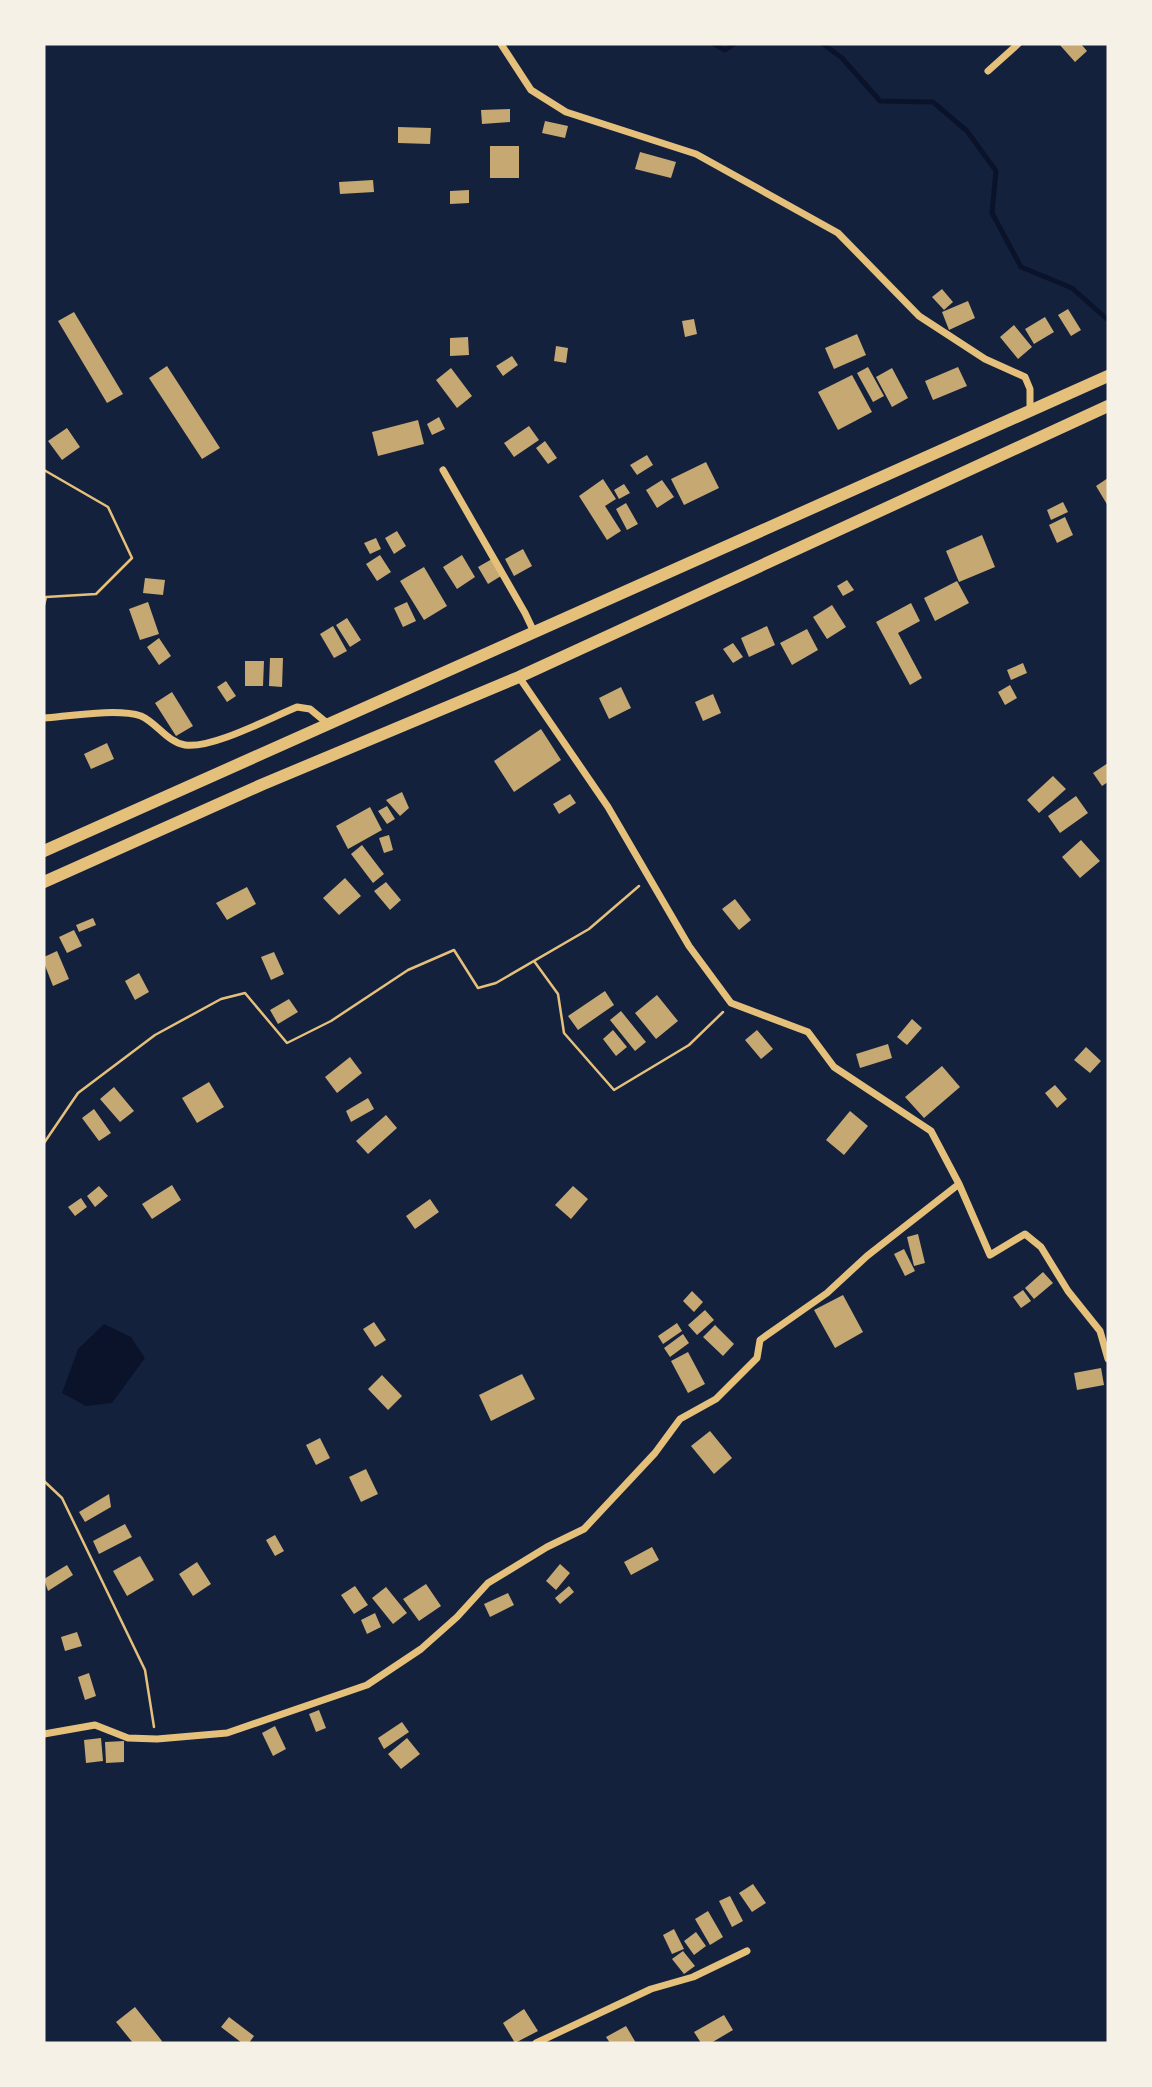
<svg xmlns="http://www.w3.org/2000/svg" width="1152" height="2087" viewBox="0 0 1152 2087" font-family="Ubuntu,sans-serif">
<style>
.water{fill:#0b132b}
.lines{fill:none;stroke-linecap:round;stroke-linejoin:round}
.stream{stroke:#0b132b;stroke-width:5}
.building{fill:#c6a872}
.path{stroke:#e5c07b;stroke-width:2.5}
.minor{stroke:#e5c07b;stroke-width:7}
.primary{stroke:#e5c07b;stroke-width:12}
</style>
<rect width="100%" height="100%" fill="#14213d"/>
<path class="water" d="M 104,1324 L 131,1337 L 145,1358 L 112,1403 L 86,1406 L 62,1393 L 78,1349 Z"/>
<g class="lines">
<path class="stream" d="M 714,44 L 725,50 L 734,44
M 823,44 L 842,58 L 880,101 L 933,102 L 967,131 L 996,171 L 992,213 L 1021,267 L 1072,288 L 1108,320"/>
</g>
<path class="building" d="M 1059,44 L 1081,44 L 1087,51 L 1075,62 Z
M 510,109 L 510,122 L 482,124 L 481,110 Z
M 545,121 L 568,126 L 565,138 L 542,133 Z
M 398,127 L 431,128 L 430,144 L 398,143 Z
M 490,146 L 519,146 L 519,178 L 490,178 Z
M 640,152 L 676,162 L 671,178 L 635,169 Z
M 373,180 L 374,192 L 340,194 L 339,182 Z
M 469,190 L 469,203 L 450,204 L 450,191 Z
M 942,289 L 953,302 L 944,310 L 932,297 Z
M 968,301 L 975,318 L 949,330 L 942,312 Z
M 1068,309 L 1081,330 L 1071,336 L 1058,315 Z
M 74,312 L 123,394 L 107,403 L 58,321 Z
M 1045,317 L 1054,332 L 1034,344 L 1025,329 Z
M 694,319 L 697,334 L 685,337 L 682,321 Z
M 1014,325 L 1032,347 L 1018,359 L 1000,337 Z
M 857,334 L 866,355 L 834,369 L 825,348 Z
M 468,337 L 469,355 L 450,356 L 450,338 Z
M 556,346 L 568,348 L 566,363 L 554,361 Z
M 512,356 L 518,365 L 503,376 L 496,366 Z
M 167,366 L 220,448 L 202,459 L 149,378 Z
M 868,367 L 884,396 L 873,402 L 857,373 Z
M 958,367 L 967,386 L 933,400 L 925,381 Z
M 451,368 L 472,396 L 457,408 L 436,380 Z
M 892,368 L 908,398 L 892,407 L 876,377 Z
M 852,375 L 872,412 L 838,430 L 818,392 Z
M 439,417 L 445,429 L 432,435 L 427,424 Z
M 418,420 L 424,444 L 378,456 L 372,432 Z
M 529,426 L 539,440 L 514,457 L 504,443 Z
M 67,428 L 80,447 L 62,460 L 48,441 Z
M 545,441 L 557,458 L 548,464 L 536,448 Z
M 647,455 L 653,465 L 637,475 L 630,465 Z
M 706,462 L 719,488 L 684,505 L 671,479 Z
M 1108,478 L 1108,506 L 1096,486 Z
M 603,479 L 616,499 L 605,506 L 621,531 L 607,540 L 579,496 Z
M 662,480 L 674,497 L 657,508 L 646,490 Z
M 624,484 L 630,493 L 619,499 L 614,490 Z
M 1063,502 L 1068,512 L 1051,520 L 1047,510 Z
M 626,503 L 638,524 L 627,530 L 616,509 Z
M 1065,517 L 1073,535 L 1057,543 L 1049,525 Z
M 397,531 L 406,546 L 394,554 L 385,538 Z
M 982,535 L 995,567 L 959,582 L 946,551 Z
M 376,538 L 381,549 L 370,554 L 364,543 Z
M 523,549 L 532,566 L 514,576 L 505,559 Z
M 380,555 L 391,572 L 377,581 L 366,564 Z
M 462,555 L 475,577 L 457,589 L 443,567 Z
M 492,559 L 501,576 L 488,584 L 478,567 Z
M 424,567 L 447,606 L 424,620 L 400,581 Z
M 145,578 L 165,580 L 163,595 L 143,593 Z
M 847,580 L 854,590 L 843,596 L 837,586 Z
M 957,581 L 969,603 L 935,621 L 924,598 Z
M 148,602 L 159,634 L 140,640 L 129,609 Z
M 407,602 L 416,621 L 403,627 L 394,608 Z
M 911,603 L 920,621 L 898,633 L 922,678 L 910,685 L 876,622 Z
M 832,605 L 846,627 L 827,639 L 813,617 Z
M 347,618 L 361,640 L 350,647 L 336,625 Z
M 333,626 L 347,651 L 334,658 L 320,634 Z
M 767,626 L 775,645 L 749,657 L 741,638 Z
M 807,629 L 818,650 L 792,665 L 780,643 Z
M 159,638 L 171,656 L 159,665 L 147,647 Z
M 733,643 L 743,657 L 733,663 L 723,649 Z
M 270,658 L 283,658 L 282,687 L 269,686 Z
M 245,661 L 264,661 L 263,686 L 245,686 Z
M 1023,663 L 1027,673 L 1011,680 L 1007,670 Z
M 226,681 L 236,696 L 227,702 L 217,687 Z
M 1010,685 L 1017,698 L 1005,705 L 998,692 Z
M 621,687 L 631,708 L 609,719 L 599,698 Z
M 172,692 L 193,726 L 176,736 L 155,703 Z
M 713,694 L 721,713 L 703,721 L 695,702 Z
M 541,729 L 561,760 L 514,792 L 494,761 Z
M 107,743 L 114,759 L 91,769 L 84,754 Z
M 1108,763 L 1108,782 L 1102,786 L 1093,773 Z
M 1053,776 L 1066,789 L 1039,813 L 1027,800 Z
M 402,792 L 409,808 L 400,816 L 386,800 Z
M 570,794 L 576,803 L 559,814 L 553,804 Z
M 1076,796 L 1088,813 L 1060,833 L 1048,816 Z
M 387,806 L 395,819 L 387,824 L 378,811 Z
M 370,807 L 382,830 L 348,849 L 336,826 Z
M 389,835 L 393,850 L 384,853 L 379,838 Z
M 1081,840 L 1100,861 L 1080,878 L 1062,857 Z
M 362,845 L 384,874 L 373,883 L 351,854 Z
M 345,878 L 361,896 L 339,915 L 323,898 Z
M 386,882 L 401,900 L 390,910 L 374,891 Z
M 247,887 L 256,904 L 227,920 L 216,903 Z
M 735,899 L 751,920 L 739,930 L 722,909 Z
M 93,918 L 96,925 L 79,932 L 76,925 Z
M 74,930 L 82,946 L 67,953 L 59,937 Z
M 57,951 L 69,979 L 53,986 L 44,963 L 44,957 Z
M 274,952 L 284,974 L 271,980 L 261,957 Z
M 139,973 L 149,992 L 135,1000 L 125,981 Z
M 605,991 L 614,1005 L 578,1030 L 568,1016 Z
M 657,995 L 678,1021 L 656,1039 L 635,1013 Z
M 289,999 L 298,1012 L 278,1024 L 270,1010 Z
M 621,1011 L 646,1042 L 635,1051 L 610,1020 Z
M 912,1019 L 922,1028 L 907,1045 L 897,1037 Z
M 613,1030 L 627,1047 L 616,1056 L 603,1039 Z
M 757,1030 L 773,1049 L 761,1059 L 745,1040 Z
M 888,1044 L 892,1058 L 860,1068 L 856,1054 Z
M 1086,1047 L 1101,1061 L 1090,1073 L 1074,1060 Z
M 350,1057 L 362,1073 L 337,1093 L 325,1077 Z
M 942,1066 L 960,1087 L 924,1118 L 905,1097 Z
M 209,1082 L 224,1107 L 197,1123 L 182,1098 Z
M 1055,1085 L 1067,1099 L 1057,1108 L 1045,1093 Z
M 114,1087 L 134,1111 L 120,1122 L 100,1099 Z
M 368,1098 L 374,1109 L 351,1122 L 346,1111 Z
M 94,1109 L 111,1133 L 99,1141 L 82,1118 Z
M 850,1111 L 868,1126 L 844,1155 L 826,1140 Z
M 386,1115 L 397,1128 L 368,1154 L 356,1141 Z
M 172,1185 L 181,1200 L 152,1219 L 142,1204 Z
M 99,1186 L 108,1196 L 95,1207 L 87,1196 Z
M 573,1186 L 588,1199 L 571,1219 L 555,1205 Z
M 81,1198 L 87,1207 L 75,1216 L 68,1207 Z
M 430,1199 L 439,1212 L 415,1229 L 406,1216 Z
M 918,1234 L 925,1263 L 914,1266 L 907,1237 Z
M 904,1249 L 915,1271 L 905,1276 L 894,1254 Z
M 1043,1272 L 1053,1283 L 1034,1299 L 1025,1288 Z
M 1023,1290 L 1031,1301 L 1021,1308 L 1013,1297 Z
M 692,1291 L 703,1302 L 694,1312 L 683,1301 Z
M 843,1295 L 863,1332 L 835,1348 L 814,1310 Z
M 705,1310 L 714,1320 L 697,1335 L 688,1325 Z
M 374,1322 L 386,1340 L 375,1347 L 363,1329 Z
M 677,1323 L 682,1331 L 663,1344 L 658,1336 Z
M 715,1325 L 734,1344 L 723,1356 L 703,1337 Z
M 683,1334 L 689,1343 L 670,1357 L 664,1348 Z
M 688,1352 L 705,1384 L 688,1393 L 671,1361 Z
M 1101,1368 L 1104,1385 L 1077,1390 L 1074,1373 Z
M 522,1374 L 535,1399 L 491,1421 L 479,1395 Z
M 382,1375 L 402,1396 L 388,1410 L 368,1389 Z
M 710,1431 L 732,1458 L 714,1474 L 691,1446 Z
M 320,1438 L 330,1458 L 316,1465 L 306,1445 Z
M 366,1469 L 378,1494 L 361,1502 L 349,1477 Z
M 109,1494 L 111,1507 L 85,1522 L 79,1512 Z
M 125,1524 L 132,1537 L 99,1554 L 93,1541 Z
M 275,1535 L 284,1551 L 275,1556 L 266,1540 Z
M 652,1547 L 659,1560 L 631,1575 L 624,1562 Z
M 140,1556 L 154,1580 L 127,1596 L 113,1571 Z
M 197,1562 L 211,1584 L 193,1596 L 179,1574 Z
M 560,1564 L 570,1573 L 556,1590 L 546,1581 Z
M 67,1565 L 73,1575 L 48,1591 L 44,1579 Z
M 426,1584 L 441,1606 L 419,1621 L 403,1599 Z
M 355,1586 L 368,1605 L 354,1614 L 341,1595 Z
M 569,1586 L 574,1592 L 560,1604 L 555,1598 Z
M 386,1587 L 407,1613 L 393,1624 L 372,1598 Z
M 508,1593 L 514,1605 L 490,1617 L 484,1604 Z
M 375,1613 L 381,1627 L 367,1634 L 361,1620 Z
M 77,1632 L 82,1646 L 65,1651 L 61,1637 Z
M 89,1673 L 96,1696 L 85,1700 L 78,1677 Z
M 319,1710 L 326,1728 L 316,1732 L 309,1714 Z
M 402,1722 L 409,1732 L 384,1749 L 378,1738 Z
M 275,1726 L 286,1749 L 273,1756 L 262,1733 Z
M 101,1738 L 103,1761 L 86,1763 L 84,1740 Z
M 407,1738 L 420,1754 L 401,1769 L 388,1754 Z
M 124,1741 L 124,1762 L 106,1763 L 105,1742 Z
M 753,1884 L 766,1903 L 752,1912 L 739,1893 Z
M 730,1896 L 743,1921 L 732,1927 L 719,1901 Z
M 708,1911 L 723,1937 L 710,1945 L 695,1919 Z
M 674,1929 L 684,1949 L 672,1954 L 663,1935 Z
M 696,1932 L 706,1946 L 694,1955 L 684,1941 Z
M 683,1951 L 695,1966 L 684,1974 L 672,1959 Z
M 135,2007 L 162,2041 L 160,2043 L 133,2043 L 116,2022 Z
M 524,2009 L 538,2031 L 515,2043 L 503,2023 Z
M 724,2015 L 733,2030 L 711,2043 L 701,2043 L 694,2032 Z
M 229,2017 L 254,2036 L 249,2043 L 242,2043 L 221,2027 Z
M 626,2026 L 636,2043 L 610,2043 L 606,2037 Z"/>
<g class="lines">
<path class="path" d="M 44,470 L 108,507 L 132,558 L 96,594 L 46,597 L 44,605
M 534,961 L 558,994 L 564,1033 L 614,1090 L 689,1045 L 723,1012
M 44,1143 L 78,1093 L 155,1035 L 221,999 L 245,993 L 287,1043 L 331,1021 L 408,970 L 454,950 L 478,988 L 496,983 L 589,929 L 639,886
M 44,1481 L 62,1498 L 145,1670 L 154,1727"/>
<path class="minor" d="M 501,44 L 531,90 L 566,112 L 696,154 L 838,233 L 919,316 L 985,359 L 1025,377 L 1030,389 L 1030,411
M 988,71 L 1018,44
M 443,470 L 525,613 L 534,632
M 519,677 L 608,807 L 689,946 L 731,1003 L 808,1032 L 834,1067 L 931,1131 L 959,1184 L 990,1255 L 1025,1234 L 1041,1247 L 1068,1291 L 1100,1331 L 1108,1359
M 44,718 C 69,716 118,708 141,716 C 157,723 167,742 185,745 C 212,749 270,718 297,707 L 310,709 L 327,723
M 44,1734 L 95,1725 L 128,1738 L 157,1739 L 227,1733 L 367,1685 L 421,1649 L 457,1617 L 488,1583 L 547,1547 L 584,1529 L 655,1453 L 680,1419 L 716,1399 L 757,1358 L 760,1340 L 827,1293 L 867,1256 L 959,1184
M 536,2043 L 651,1989 L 693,1977 L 747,1951"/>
<path class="primary" d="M 44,851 L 1108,376
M 44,882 L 261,785 L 519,677 L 1108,406"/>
</g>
<rect width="1152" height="2087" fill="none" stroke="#f6f1e7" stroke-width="91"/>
</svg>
